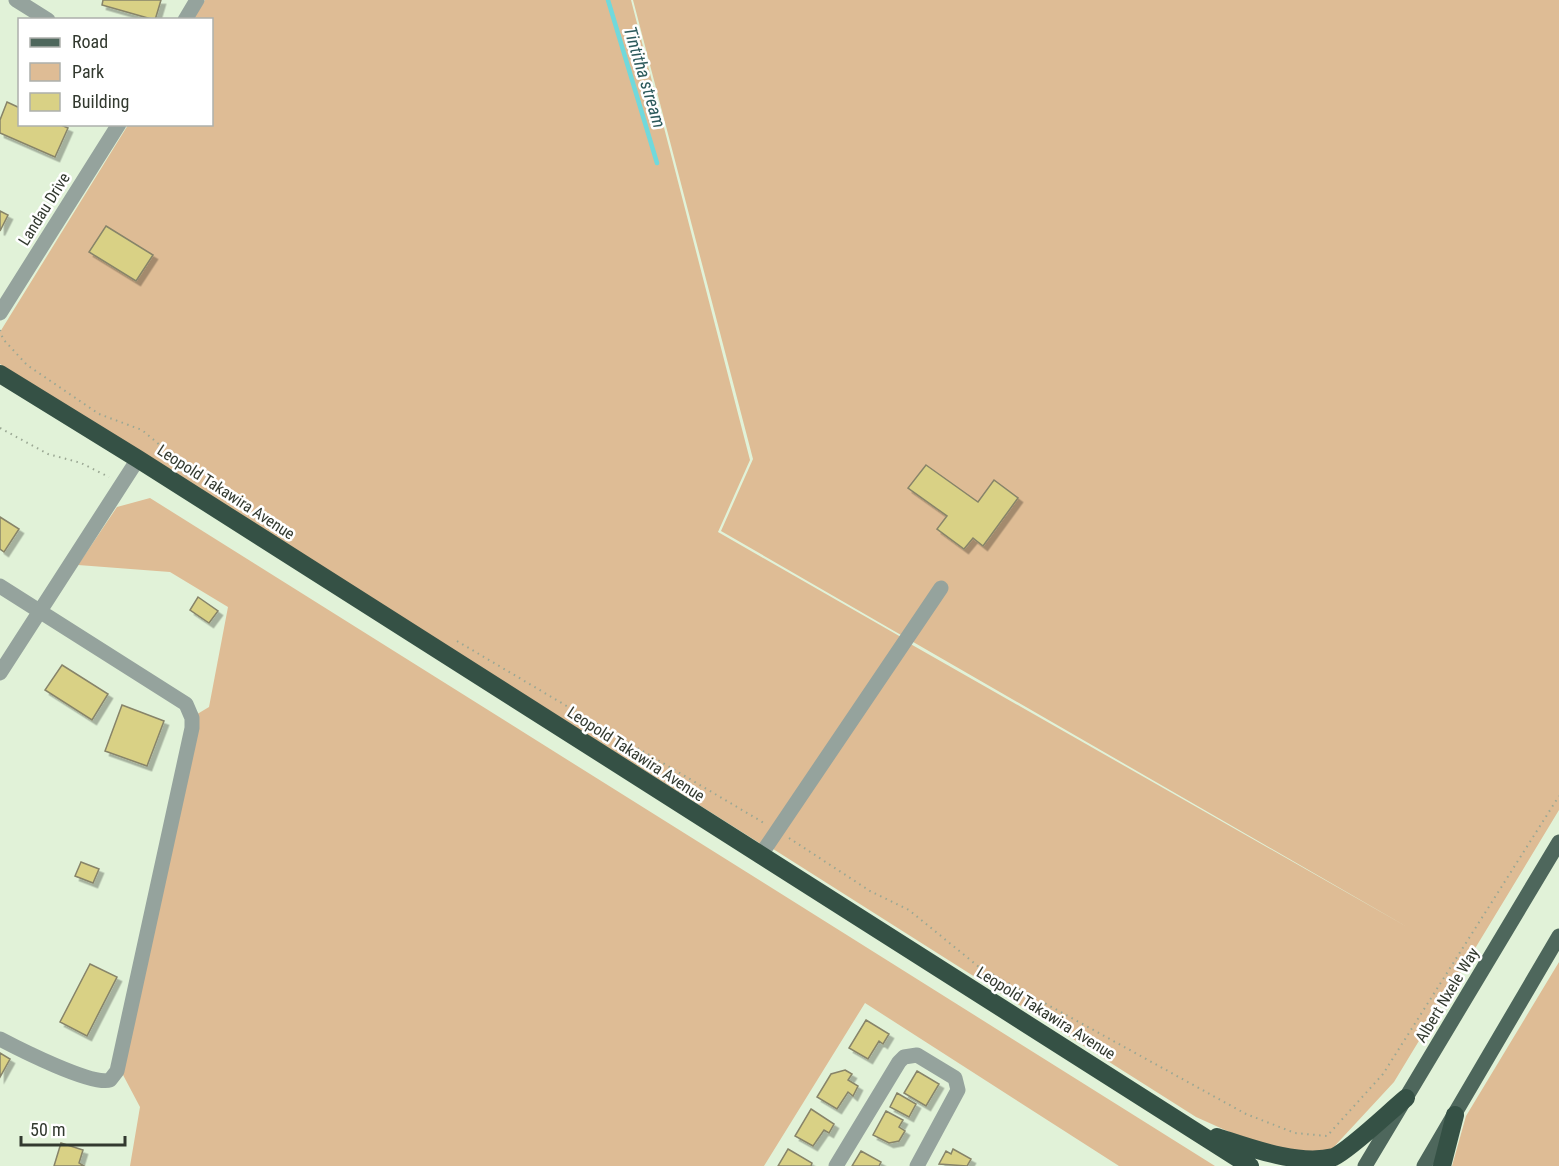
<svg xmlns="http://www.w3.org/2000/svg" width="1559" height="1166" viewBox="0 0 1559 1166" font-family="'Roboto Condensed',sans-serif">
<style>
.green{fill:#debc95}
.lines{fill:none;stroke-linecap:round;stroke-linejoin:round}
.stream{stroke:#70d9dc;stroke-width:4.5}
.building{fill:#d9d185;stroke:#878469;stroke-width:1.5;filter:url(#shadow)}
.path{stroke:#9aa793;stroke-width:2;stroke-dasharray:1.5 4.5;stroke-linecap:butt}
.minor{stroke:#95a39d;stroke-width:15}
.major{stroke:#4e675c;stroke-width:15}
.highway{stroke:#355145;stroke-width:18}
.labels{text-anchor:middle;dominant-baseline:central;stroke-width:5;stroke-linejoin:round;paint-order:stroke}
.street-label{font-size:16px;fill:#32392f;stroke:#fff}
.water-label{font-size:18px;font-style:italic;fill:#2b595b;stroke:#fff}
</style>
<defs>
<filter id="shadow"><feDropShadow dx="4.5" dy="4.5" stdDeviation="0" flood-color="#0004"/></filter>
</defs>
<rect width="100%" height="100%" fill="#e1f2d8"/>
<path class="green" d="M 205,0 L 631,0 L 750,460 L 718,532 L 901,637 L 761,844 L 0,364 L 0,332 L 128,125 L 212,124 L 212,20 L 193,19 Z
M 633,0 L 1559,0 L 1559,810 L 1394,1082 L 1331,1150 L 1296,1153 L 1234,1134 L 1196,1117 L 770,847 L 907,642 L 1409,928 L 721,531 L 753,459 Z
M 150,498 L 1215,1166 L 1119,1166 L 865,1003 L 764,1166 L 130,1166 L 140,1107 L 122,1073 L 194,716 L 209,707 L 228,607 L 170,572 L 78,565 L 117,507 Z
M 1559,962 L 1559,1166 L 1452,1166 L 1466,1116 Z"/>
<g class="lines">
<path class="stream" d="M 608,0 L 657,163"/>
</g>
<path class="building" d="M 103,0 L 161,0 L 155,20 L 102,5 Z
M 7,102 L 20,108 L 20,124 L 59,124 L 68,128 L 55,157 L 0,133 L 0,120 Z
M 0,211 L 8,215 L 0,231 Z
M 106,226 L 153,255 L 136,281 L 89,252 Z
M 926,465 L 978,502 L 994,480 L 1018,498 L 983,546 L 973,538 L 964,549 L 937,529 L 947,516 L 908,488 Z
M 0,517 L 19,529 L 4,552 L 0,549 Z
M 198,597 L 218,611 L 209,623 L 190,610 Z
M 62,665 L 108,694 L 92,720 L 45,690 Z
M 122,705 L 164,721 L 147,766 L 105,751 Z
M 81,862 L 99,869 L 93,883 L 75,876 Z
M 90,964 L 117,977 L 87,1036 L 60,1022 Z
M 866,1020 L 889,1034 L 883,1044 L 879,1041 L 868,1059 L 849,1048 Z
M 0,1053 L 10,1059 L 0,1077 Z
M 845,1070 L 852,1074 L 848,1080 L 858,1086 L 853,1096 L 848,1092 L 837,1109 L 817,1097 L 831,1074 Z
M 917,1071 L 939,1084 L 926,1106 L 904,1093 Z
M 897,1093 L 916,1104 L 909,1117 L 890,1107 Z
M 811,1109 L 834,1124 L 829,1133 L 824,1130 L 813,1146 L 795,1136 Z
M 886,1111 L 903,1120 L 899,1127 L 905,1131 L 899,1141 L 889,1143 L 873,1135 Z
M 61,1143 L 83,1150 L 79,1163 L 84,1166 L 54,1166 Z
M 788,1149 L 812,1163 L 811,1166 L 778,1166 Z
M 953,1149 L 971,1159 L 967,1166 L 939,1164 L 946,1151 L 951,1154 Z
M 861,1151 L 881,1162 L 879,1166 L 852,1166 Z"/>
<g class="lines">
<path class="path" d="M 0,330 L 3,339 L 27,365 L 99,414 L 142,430 L 193,473 L 235,498 L 280,529
M 0,428 L 48,454 L 81,463 L 109,477
M 457,641 L 764,823
M 789,838 L 870,891 L 909,910 L 979,967 L 1246,1114 L 1295,1133 L 1327,1136 L 1383,1074 L 1559,796"/>
<path class="minor" d="M 16,0 L 48,20
M 185,20 L 197,0
M 0,313 L 119,124
M 0,586 L 186,704 L 192,718 L 192,728 L 117,1071 L 110,1080 C 92,1086 19,1049 0,1039
M 0,673 L 138,459
M 760,856 L 941,588
M 836,1166 L 899,1062 L 904,1057 L 917,1055 L 955,1078 L 958,1090 L 917,1166"/>
<path class="major" d="M 1365,1166 L 1559,842
M 1424,1166 L 1559,936"/>
<path class="highway" d="M 0,374 L 138,459 L 1250,1166
M 1217,1137 C 1251,1148 1298,1166 1334,1157 C 1352,1148 1389,1112 1406,1098
M 1442,1166 L 1455,1115"/>
</g>
<g class="labels">
<g class="street-label">
<text transform="translate(44 209) rotate(-58)">Landau Drive</text>
<text transform="translate(226 492) rotate(33)">Leopold Takawira Avenue</text>
<text transform="translate(636 754) rotate(33)">Leopold Takawira Avenue</text>
<text transform="translate(1447 995) rotate(-59)">Albert Nxele Way</text>
<text transform="translate(1046 1013) rotate(32)">Leopold Takawira Avenue</text>
</g>
<g class="water-label">
<text transform="translate(645 77) rotate(73)">Tintitha stream</text>
</g>
</g>
<rect x="18" y="18" width="195" height="108" fill="#ffffff" stroke="#adb0ac" stroke-width="1.5"/>
<rect x="30" y="38" width="30" height="9" fill="#4e675c" stroke="#adb0ac" stroke-width="1.5"/>
<text x="72" y="48" font-size="18" fill="#32392f">Road</text>
<rect x="30" y="63" width="30" height="18" fill="#debc95" stroke="#adb0ac" stroke-width="1.5"/>
<text x="72" y="78" font-size="18" fill="#32392f">Park</text>
<rect x="30" y="93" width="30" height="18" fill="#d9d185" stroke="#adb0ac" stroke-width="1.5"/>
<text x="72" y="108" font-size="18" fill="#32392f">Building</text>
<path d="M21 1136v9h104v-9" fill="none" stroke="#32392f" stroke-width="3"/>
<text x="30" y="1136" font-size="18" fill="#32392f" stroke="#ffffff" stroke-width="4.5" paint-order="stroke">50 m</text>
</svg>
